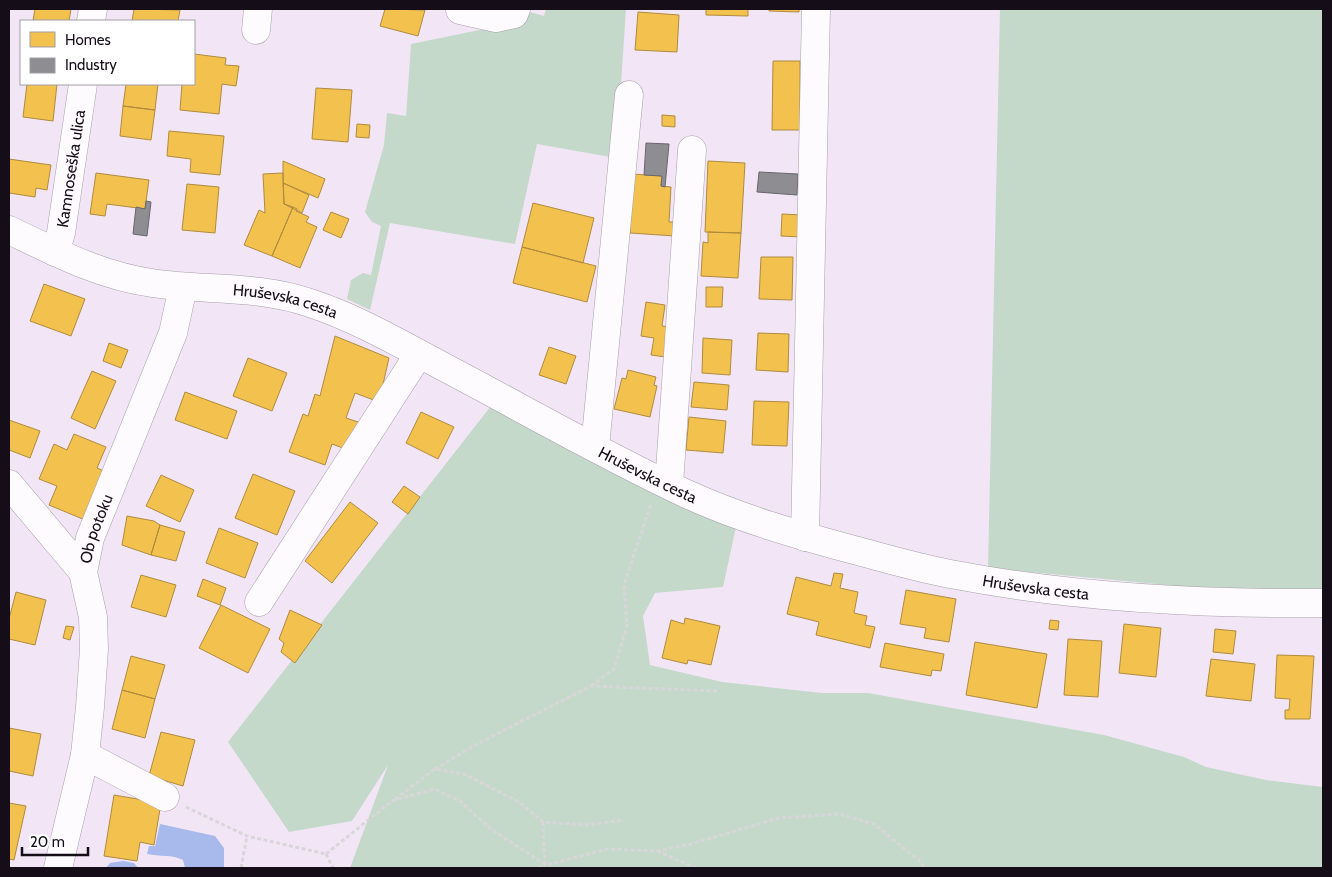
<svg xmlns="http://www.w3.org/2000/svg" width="1332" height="877" viewBox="0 0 1332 877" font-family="Cabin,sans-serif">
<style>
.green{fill:#c4d9ca}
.water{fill:#a8b9eb}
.homes{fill:#f2c14e;stroke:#b08b3e}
.industry{fill:#8d8d92;stroke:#69676d}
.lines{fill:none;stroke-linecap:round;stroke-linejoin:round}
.minor-casing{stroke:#a89fab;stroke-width:29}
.path{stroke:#d9d6da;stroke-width:3;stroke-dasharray:4 2.5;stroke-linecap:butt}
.minor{stroke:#fdfbfe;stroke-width:28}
.labels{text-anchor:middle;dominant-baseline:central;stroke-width:5;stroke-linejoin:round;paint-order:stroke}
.street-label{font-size:16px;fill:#150d17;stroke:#fff}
</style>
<rect width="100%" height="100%" fill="#f2e6f6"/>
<path class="green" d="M 546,9 L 626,9 L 616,158 L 537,144 L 515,244 L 390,223 L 370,310 L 347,299 L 351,280 L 363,273 L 371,275 L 381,226 L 372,222 L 365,212 L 384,145 L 387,113 L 406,116 L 411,44 L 524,21 L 526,13 L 530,12 L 544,16 Z
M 1000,9 L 1323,9 L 1323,591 L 1188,587 L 988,568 Z
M 491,406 L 736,527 L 723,587 L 655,593 L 643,616 L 650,665 L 722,682 L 822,693 L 868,693 L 1104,735 L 1184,757 L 1206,767 L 1266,780 L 1323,787 L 1323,868 L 350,868 L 388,765 L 352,821 L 289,832 L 228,742 Z"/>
<path class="water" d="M 160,824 L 215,836 L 224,848 L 224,868 L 185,868 L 183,860 C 172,854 160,857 147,854 L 149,846 L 155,846 Z
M 123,861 L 134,863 L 138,868 L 106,868 L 110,863 Z"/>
<path class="homes" d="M 35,9 L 71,9 L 69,21 L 33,21 Z
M 134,9 L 180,10 L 178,21 L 132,21 Z
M 385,9 L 425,10 L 418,36 L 380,26 Z
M 706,9 L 748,9 L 748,16 L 706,15 Z
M 769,9 L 799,9 L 799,12 L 769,11 Z
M 638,12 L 679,15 L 677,52 L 635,50 Z
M 194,54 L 226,58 L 225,65 L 239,66 L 236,86 L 222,84 L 219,114 L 180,110 L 182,84 L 194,84 Z
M 773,61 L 800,61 L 800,130 L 772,130 Z
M 27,84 L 57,84 L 53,121 L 23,117 Z
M 126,84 L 158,84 L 155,110 L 123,106 Z
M 316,88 L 352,90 L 348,142 L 312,139 Z
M 123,106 L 155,110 L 151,140 L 120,136 Z
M 662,115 L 675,116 L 675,127 L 662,126 Z
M 357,124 L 370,125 L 369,138 L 356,137 Z
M 169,131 L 224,136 L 220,175 L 190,172 L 191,159 L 167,156 Z
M 9,159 L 51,165 L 47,190 L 36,188 L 35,197 L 9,193 Z
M 283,161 L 325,179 L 318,198 L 283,183 Z
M 708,161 L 745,163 L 741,233 L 705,232 Z
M 96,173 L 149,180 L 145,209 L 107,204 L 105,216 L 90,214 Z
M 283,173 L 284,204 L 293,207 L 272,256 L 244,245 L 259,210 L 265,213 L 263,174 Z
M 632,174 L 662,176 L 661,186 L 671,187 L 669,222 L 676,222 L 675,236 L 630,233 Z
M 283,183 L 309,195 L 302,213 L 284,204 Z
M 187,184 L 219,187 L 215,233 L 182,230 Z
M 533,203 L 594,218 L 583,263 L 522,247 Z
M 293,207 L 297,209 L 296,211 L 309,217 L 306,222 L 317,227 L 300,268 L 272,256 Z
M 331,212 L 349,219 L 341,238 L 323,230 Z
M 782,214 L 802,215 L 801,237 L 781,236 Z
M 708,232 L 741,233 L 738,278 L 701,276 L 703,242 L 708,243 Z
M 522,247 L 596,266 L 587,302 L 513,283 Z
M 761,257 L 793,257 L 792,300 L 759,299 Z
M 44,284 L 85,299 L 71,336 L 30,321 Z
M 706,287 L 723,287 L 722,307 L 706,307 Z
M 646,302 L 665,305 L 662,326 L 670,327 L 666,357 L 651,355 L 654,338 L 641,336 Z
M 758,333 L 789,334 L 788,372 L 756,370 Z
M 335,336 L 389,358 L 379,402 L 355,393 L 346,418 L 361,423 L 351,451 L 332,444 L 325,465 L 289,452 L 303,414 L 308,416 L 315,394 L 320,396 Z
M 703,338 L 732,340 L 730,375 L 702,373 Z
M 109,343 L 128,350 L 121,368 L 103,361 Z
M 549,347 L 576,356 L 566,384 L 539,375 Z
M 248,358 L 287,373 L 272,411 L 233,396 Z
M 628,370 L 656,377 L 654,385 L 657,386 L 650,417 L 614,409 L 622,378 L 626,379 Z
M 92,371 L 116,381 L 95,429 L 71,418 Z
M 694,382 L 729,385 L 727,410 L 691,407 Z
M 185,392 L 237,411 L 227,439 L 175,420 Z
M 754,401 L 789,402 L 787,446 L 752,445 Z
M 421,412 L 454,427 L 438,459 L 406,443 Z
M 689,417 L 726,421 L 723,453 L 686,450 Z
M 9,420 L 40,431 L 30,458 L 9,450 Z
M 74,434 L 106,447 L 97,468 L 106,472 L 85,520 L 49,505 L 57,486 L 39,479 L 54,444 L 67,450 Z
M 253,474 L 295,491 L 277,535 L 235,518 Z
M 161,475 L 194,490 L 180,522 L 146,506 Z
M 404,486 L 420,497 L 408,514 L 392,502 Z
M 350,502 L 378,523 L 332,583 L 305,561 Z
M 127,516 L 154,521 L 160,525 L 151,555 L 122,545 Z
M 160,525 L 185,532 L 176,561 L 151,555 Z
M 219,528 L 258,543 L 245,578 L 206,563 Z
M 834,573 L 843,574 L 840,588 L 858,592 L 854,613 L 867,616 L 865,625 L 875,627 L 870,648 L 816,635 L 819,622 L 787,614 L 796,577 L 831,586 Z
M 141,575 L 176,585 L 166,617 L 131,607 Z
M 203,579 L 226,588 L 220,605 L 197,596 Z
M 906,590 L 956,599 L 949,642 L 924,638 L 926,628 L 900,624 Z
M 16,592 L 46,600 L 35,645 L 9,639 L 9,619 Z
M 221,605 L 270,629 L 248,673 L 199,648 Z
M 290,610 L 322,625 L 295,663 L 281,652 L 284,643 L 279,639 Z
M 685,618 L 720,626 L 711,665 L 688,660 L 687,664 L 662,658 L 671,620 L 684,624 Z
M 1050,620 L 1059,621 L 1058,630 L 1049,629 Z
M 1124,624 L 1161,628 L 1156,677 L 1119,673 Z
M 66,626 L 74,627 L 70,640 L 63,638 Z
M 1215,629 L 1236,631 L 1233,654 L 1213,652 Z
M 1068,639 L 1102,641 L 1098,697 L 1064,695 Z
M 975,642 L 1047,654 L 1037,708 L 966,695 Z
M 885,643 L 944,654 L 941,671 L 932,670 L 931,676 L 880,667 Z
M 1277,655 L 1314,656 L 1310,719 L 1285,719 L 1285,710 L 1289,710 L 1290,699 L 1275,698 Z
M 131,656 L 165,665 L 155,699 L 122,690 Z
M 1211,659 L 1255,664 L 1251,701 L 1206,696 Z
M 122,690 L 155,699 L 145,738 L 112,729 Z
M 9,728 L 41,734 L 33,776 L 9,771 Z
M 161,732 L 195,740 L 183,786 L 149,776 Z
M 114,795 L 161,803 L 154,845 L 140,842 L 137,861 L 104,856 Z
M 9,803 L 26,806 L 14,860 L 9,859 Z"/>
<path class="industry" d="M 646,143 L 669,144 L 665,187 L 661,186 L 662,176 L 644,175 Z
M 759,172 L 798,174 L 797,195 L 757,192 Z
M 146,201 L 151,202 L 147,236 L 133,234 L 136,207 L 145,209 Z"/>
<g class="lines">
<defs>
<g id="minor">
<path d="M 460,10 L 496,18 L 514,14 L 516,9"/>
<path d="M 91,21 L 93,9"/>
<path d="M 256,30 L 258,9"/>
<path id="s1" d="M 9,230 C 55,252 101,276 152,283 C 206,291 257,285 310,303 C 356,318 399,343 442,366 C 524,409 605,456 689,495 C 742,519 798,535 854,550 C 888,559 921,569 956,575 C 1076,598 1201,604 1323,603"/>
<path id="s2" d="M 55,252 L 61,233 L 83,84"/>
<path d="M 595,447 L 629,95"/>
<path d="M 9,484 L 83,572"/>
<path d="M 669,485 L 692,150"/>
<path d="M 805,537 L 816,9"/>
<path d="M 259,602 L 419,354"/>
<path d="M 85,755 L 165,797"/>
<path id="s3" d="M 58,868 L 85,755 L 90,707 L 94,649 L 93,617 L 83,572 L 90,538 L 173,333 L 183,287"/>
</g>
</defs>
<use href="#minor" class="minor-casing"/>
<path class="path" d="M 591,686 L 614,669 L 627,626 L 624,585 L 651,504
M 435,769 L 477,744 L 591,686 L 718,691
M 395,799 L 435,769 L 464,774 L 519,802 L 543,822 L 586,825 L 624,820
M 186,807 L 247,836 L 326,854
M 543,822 L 545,868
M 657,851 L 696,868
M 326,854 L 392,801 L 434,789 L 460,801 L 491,829 L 546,865 L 608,849 L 656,851 L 691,844 L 779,818 L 839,814 L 874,824 L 921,862 L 924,868
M 326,854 L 333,868
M 241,868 L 247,836
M 538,868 L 545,865"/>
<use href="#minor" class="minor"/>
</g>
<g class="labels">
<g class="street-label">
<text stroke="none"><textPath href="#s2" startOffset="85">Kamnoseška ulica</textPath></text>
<text stroke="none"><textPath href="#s1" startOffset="288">Hruševska cesta</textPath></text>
<text stroke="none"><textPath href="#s1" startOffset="692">Hruševska cesta</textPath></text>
<text stroke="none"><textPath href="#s3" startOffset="346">Ob potoku</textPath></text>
<text stroke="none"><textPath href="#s1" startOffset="1098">Hruševska cesta</textPath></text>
</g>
</g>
<rect width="1332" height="877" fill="none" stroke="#150d17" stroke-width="20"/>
<rect x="20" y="20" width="175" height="65" fill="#ffffff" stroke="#a19ea2"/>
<rect x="30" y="32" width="25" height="15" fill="#f2c14e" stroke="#a19ea2"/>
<text x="65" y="45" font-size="15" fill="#150d17">Homes</text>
<rect x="30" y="58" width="25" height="15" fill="#8d8d92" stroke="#a19ea2"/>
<text x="65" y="70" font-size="15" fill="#150d17">Industry</text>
<path d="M22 847v8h66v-8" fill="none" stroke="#150d17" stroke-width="2.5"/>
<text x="30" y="847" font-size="15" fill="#150d17" stroke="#ffffff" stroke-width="4" paint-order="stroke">20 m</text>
</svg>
